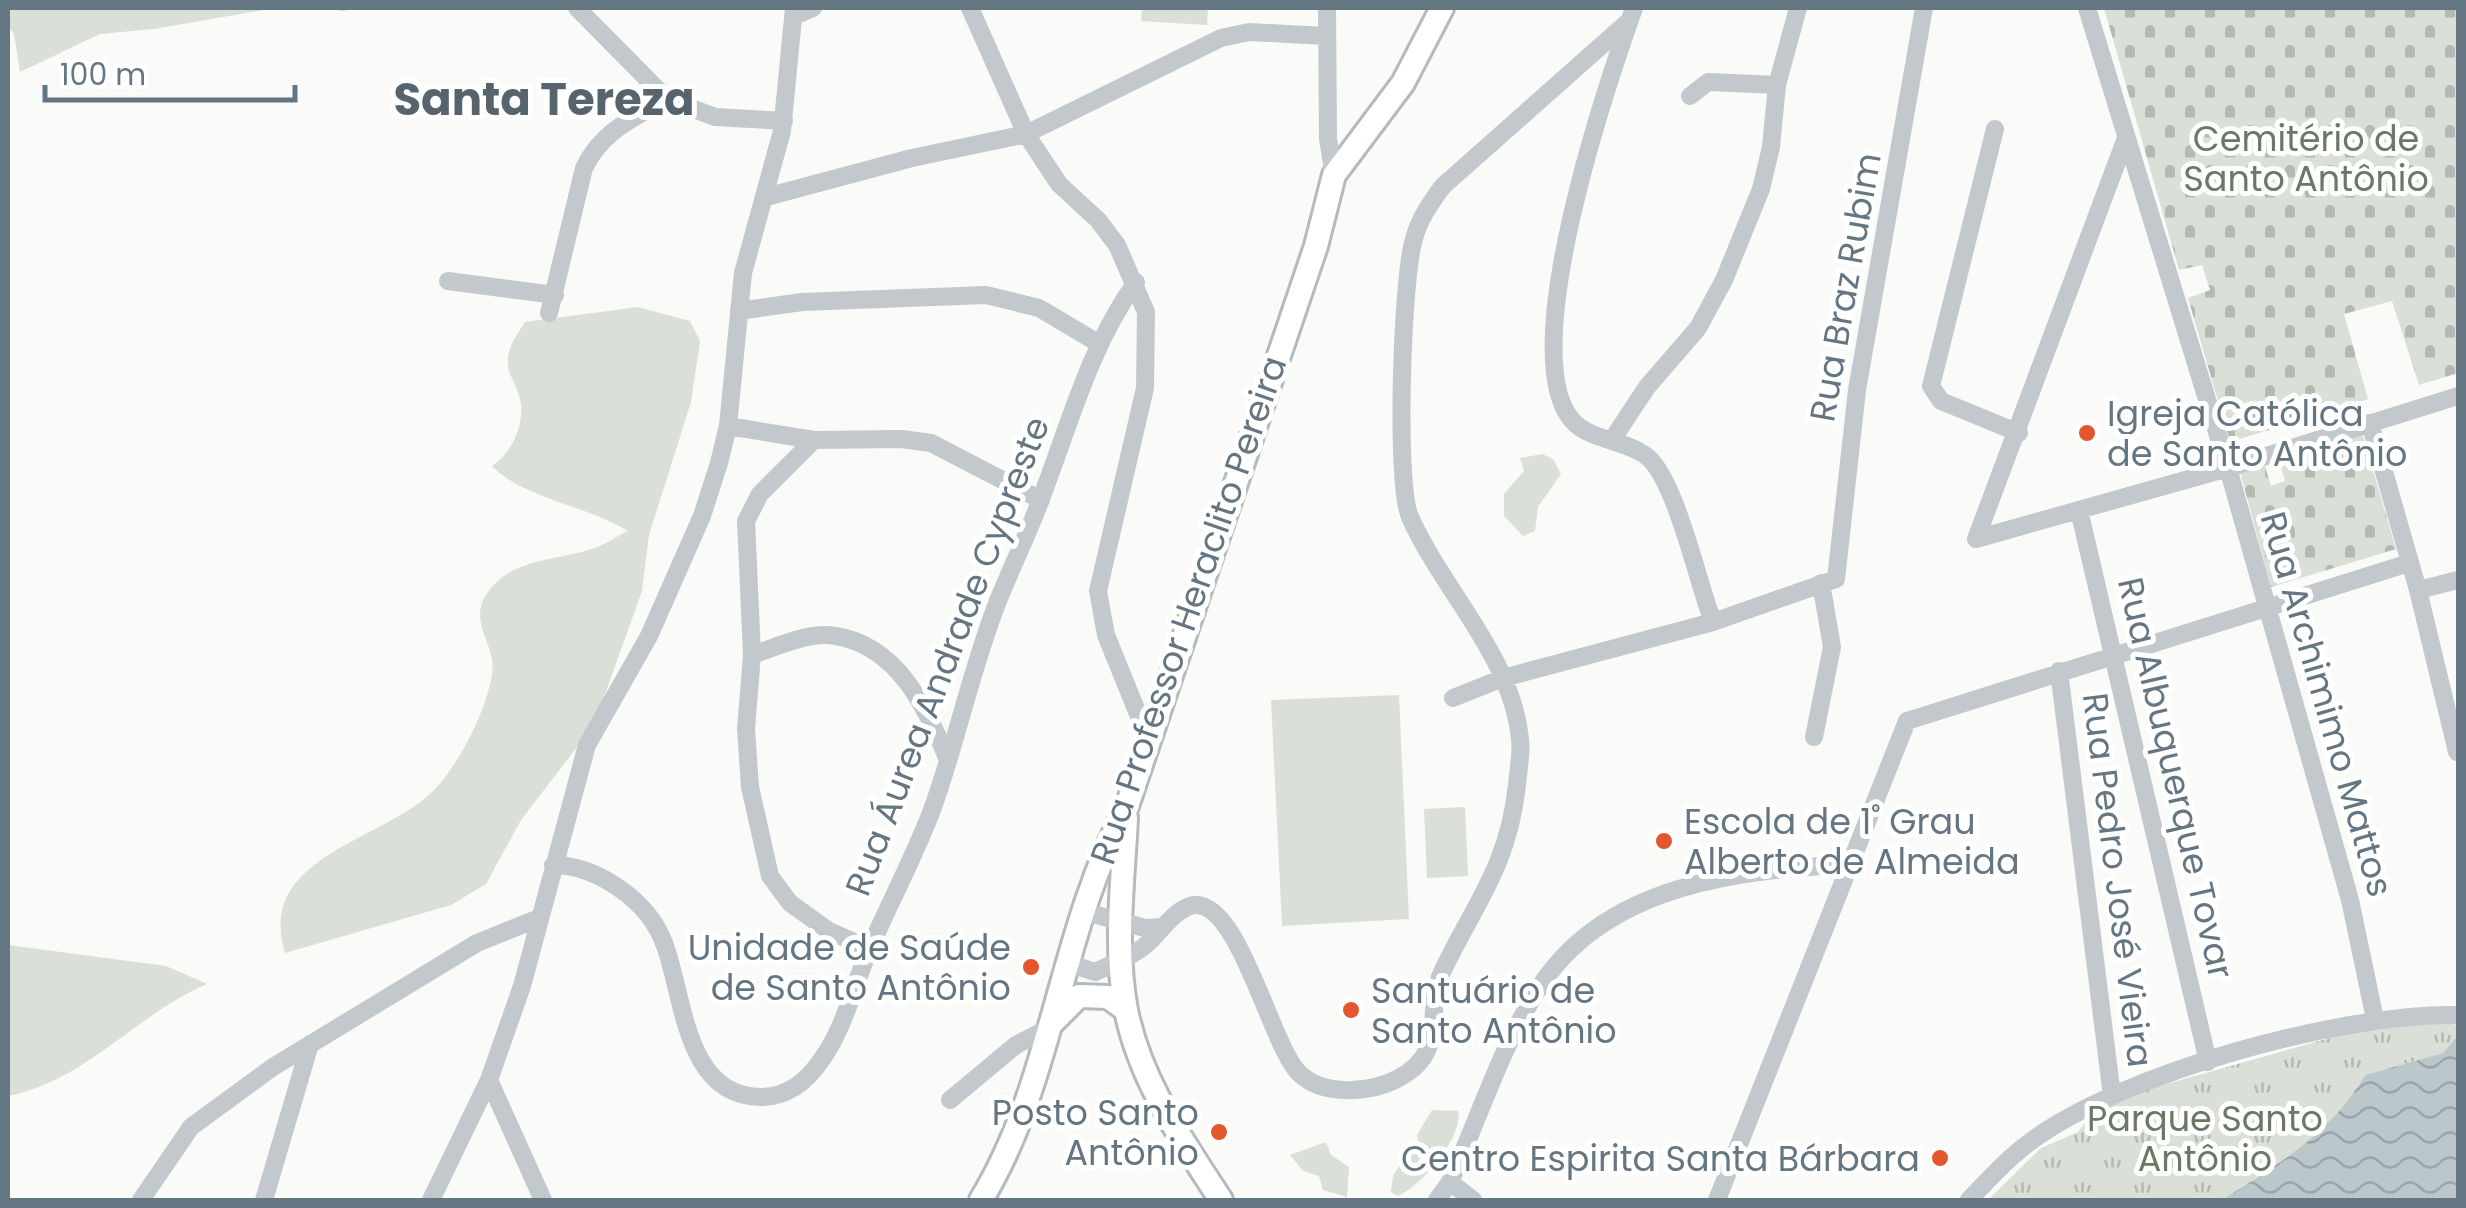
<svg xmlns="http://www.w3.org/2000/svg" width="2466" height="1208" viewBox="0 0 2466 1208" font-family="Poppins,sans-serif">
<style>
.grass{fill:#dadfd7}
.cemetery{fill:url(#cemetery-stones)}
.park{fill:url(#park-tufts)}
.water{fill:url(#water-waves)}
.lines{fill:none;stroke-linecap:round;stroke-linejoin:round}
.stream{stroke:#bbc7cb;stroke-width:5}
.major-casing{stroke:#b5babe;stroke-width:28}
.minor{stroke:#c3c8cc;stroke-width:18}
.major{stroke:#fff;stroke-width:22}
.poi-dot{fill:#e4572e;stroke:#fff;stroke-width:4}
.labels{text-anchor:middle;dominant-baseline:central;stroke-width:10;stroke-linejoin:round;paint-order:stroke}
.park-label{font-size:35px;fill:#687a64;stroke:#fff}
.street-label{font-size:35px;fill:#657683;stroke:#fff}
.poi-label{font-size:35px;fill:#657683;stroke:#fff;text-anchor:start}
.district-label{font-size:45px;font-weight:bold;fill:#57646e;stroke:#fff}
</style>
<defs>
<pattern id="cemetery-stones" width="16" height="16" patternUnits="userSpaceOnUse" patternTransform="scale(2.5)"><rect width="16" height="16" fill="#dadfd7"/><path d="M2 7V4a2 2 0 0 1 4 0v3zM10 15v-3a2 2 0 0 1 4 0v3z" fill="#b4b9b4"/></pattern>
<pattern id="park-tufts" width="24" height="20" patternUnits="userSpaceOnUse" patternTransform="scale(2.5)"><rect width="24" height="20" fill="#dadfd7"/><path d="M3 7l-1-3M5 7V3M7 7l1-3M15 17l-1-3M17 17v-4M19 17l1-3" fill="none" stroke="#b4b9b4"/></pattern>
<pattern id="water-waves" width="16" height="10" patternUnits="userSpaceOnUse" patternTransform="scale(2.5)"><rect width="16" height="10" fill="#bbc7cb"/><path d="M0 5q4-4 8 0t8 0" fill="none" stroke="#9ca6aa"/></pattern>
</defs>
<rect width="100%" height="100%" fill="#fafaf8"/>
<path class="grass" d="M 8,8 L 274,8 L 154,29 L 100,34 L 20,72 L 14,34 L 8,27 Z
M 1142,8 L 1208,8 L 1207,25 L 1141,21 Z
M 638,307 L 690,321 L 700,341 L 691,402 L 649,535 L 642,591 L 594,725 L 521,820 L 486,884 L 451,905 L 285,953 C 255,855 386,841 435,789 C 460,763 487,709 492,674 C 497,645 468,624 486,595 C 510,557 558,561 595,548 C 606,544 617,536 628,531 C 588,506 522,498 492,466 C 513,452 527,421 519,395 C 515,381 506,373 508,358 C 509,345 518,333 525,322 Z
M 1543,454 L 1554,460 L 1561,474 L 1538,507 L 1535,531 L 1523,536 L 1504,516 L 1504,494 L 1524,471 L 1520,458 Z
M 1399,695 L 1409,919 L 1282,926 L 1271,700 Z
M 1465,807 L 1468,876 L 1427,878 L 1424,809 Z
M 8,945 L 166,966 L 207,984 C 136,1014 86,1081 8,1096 Z
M 1432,1110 L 1458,1111 C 1464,1136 1421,1187 1398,1196 L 1391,1192 L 1393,1176 L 1405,1156 L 1419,1152 L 1417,1135 Z
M 1326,1142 L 1331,1155 L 1349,1167 L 1347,1197 L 1323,1190 L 1319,1176 L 1303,1171 L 1290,1155 Z"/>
<path class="cemetery" d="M 2104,8 L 2458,8 L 2458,373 L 2419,385 L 2392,301 L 2344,314 L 2368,399 L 2230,442 L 2188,298 L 2210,290 L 2202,265 L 2179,270 Z
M 2361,429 L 2396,549 L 2271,587 L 2238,464 L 2262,457 L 2271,486 L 2285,481 L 2276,451 Z"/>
<path class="park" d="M 2452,1023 L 2458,1026 L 2458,1035 L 2443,1053 L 2365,1075 L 2344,1110 L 2301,1148 L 2222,1200 L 1988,1200 L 2041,1148 L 2078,1132 L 2094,1111 L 2117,1098 L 2372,1026 Z"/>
<path class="water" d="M 2458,1035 L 2458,1200 L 2222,1200 C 2279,1163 2330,1135 2365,1075 L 2443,1053 Z"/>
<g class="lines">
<path class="stream" d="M 341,8 L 346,8"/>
<defs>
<path id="major" d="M 1126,818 C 1123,881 1114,947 1126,1010 C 1140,1081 1182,1140 1221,1200
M 1051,1024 L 1079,996 L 1108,997 L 1126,1010
M 981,1200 C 1054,1080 1059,932 1126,809 L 1316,246 L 1334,175 L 1403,83 L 1442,8"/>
</defs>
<use href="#major" class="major-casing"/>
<path class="minor" d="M 577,8 L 667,99 L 715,117 L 784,121
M 970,8 L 1026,134 L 1059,184 L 1098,220 L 1117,245 L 1146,312 L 1145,388 L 1098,591 L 1106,635 L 1147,736
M 1327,8 L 1328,139 L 1334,175
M 1634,8 C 1606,87 1516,351 1571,419 C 1589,441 1623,439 1645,455 C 1675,475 1698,584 1713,622
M 2087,8 L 2228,468 L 2350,900 L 2375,1019
M 794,16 L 813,8
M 1690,96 L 1708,82 L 1777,85
M 1995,129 L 1931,386 L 1941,401 L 2019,433
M 766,197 L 912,158 L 1026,134 L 1221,38 L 1249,32 L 1325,36
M 448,281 L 555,295
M 739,311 L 802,302 L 986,295 L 1039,308 L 1098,343
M 549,313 L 584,168 C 602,131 633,118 667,99
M 2370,423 L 2418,590 L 2457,752
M 728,426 L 814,440 L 902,439 L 931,443 L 1041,500
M 814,440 L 760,494 L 746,521 L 752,655 L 746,729 L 750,787 L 770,876 L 790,903 L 829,931 L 870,949
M 1612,440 L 1647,387 L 1698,328 L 1724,280 L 1761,189 L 1771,147 L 1777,85 L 1798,8
M 2079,510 L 2208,1062
M 1976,539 L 2228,468 L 2458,396
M 1976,539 L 2126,138
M 2418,590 L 2458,580
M 752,655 C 777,647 809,631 836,636 C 898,646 927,709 948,760
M 2059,671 L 2112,1096
M 1453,698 L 1503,678 L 1713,622 L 1836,579 L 1857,390 L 1924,8
M 1814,737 L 1832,647 L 1821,583
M 553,865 C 596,865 648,900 664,943 C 684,994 684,1097 761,1097 C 788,1097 808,1080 822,1059 C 845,1027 854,984 870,948 C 890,902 914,857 932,810 C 957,741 971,669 998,601 C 1012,566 1029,532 1042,496 C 1070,423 1090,346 1136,282
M 1082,911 L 1145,928 L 1162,927
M 1070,954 L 1077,966 L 1095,972 C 1112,964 1134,956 1148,943 C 1161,931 1176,908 1194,905 C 1239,900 1271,1046 1299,1073 C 1323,1097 1371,1093 1399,1078 C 1449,1051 1424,1012 1442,972 C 1476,901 1508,867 1517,785 C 1518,770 1522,754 1520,739 C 1512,656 1443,591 1410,517 C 1395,484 1402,277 1414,239 C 1419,219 1431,202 1443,186 L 1629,21
M 489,1080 L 543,1200
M 950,1100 L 1016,1045 L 1047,1029
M 1450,1182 L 1473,1200
M 141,1200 L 191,1127 L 273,1067 L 477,943 L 539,918
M 264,1200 L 310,1044
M 431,1200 L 489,1080 L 522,986 L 587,745 L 649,636 L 702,516 L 719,463 L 728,426 L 743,273 L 782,131 L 794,8
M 1437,1200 L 1450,1182 C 1479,1118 1501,1047 1539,988 C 1606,883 1741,870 1853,864
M 1717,1200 L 1907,721 L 2409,563
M 1969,1200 C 1988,1180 2007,1159 2030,1142 C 2124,1072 2342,1013 2458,1015"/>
<use href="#major" class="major"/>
</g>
<g class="poi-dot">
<circle cx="2087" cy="433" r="10"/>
<circle cx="1664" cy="841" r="10"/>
<circle cx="1031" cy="967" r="10"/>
<circle cx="1351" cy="1010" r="10"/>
<circle cx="1219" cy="1132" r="10"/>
<circle cx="1940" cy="1158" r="10"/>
</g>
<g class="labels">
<g class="park-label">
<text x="2306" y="138">Cemitério de<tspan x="2306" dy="40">Santo Antônio</tspan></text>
<text x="2205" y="1118">Parque Santo<tspan x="2205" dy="40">Antônio</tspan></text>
</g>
<g class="street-label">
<text transform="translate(1845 287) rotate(-80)">Rua Braz Rubim</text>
<text transform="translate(1188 610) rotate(-71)">Rua Professor Heraclito Pereira</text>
<text transform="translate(947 656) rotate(-69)">Rua Áurea Andrade Cypreste</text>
<text transform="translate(2327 704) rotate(74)">Rua Archimimo Mattos</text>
<text transform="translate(2176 778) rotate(77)">Rua Albuquerque Tovar</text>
<text transform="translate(2118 880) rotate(83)">Rua Pedro José Vieira</text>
</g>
<g class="poi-label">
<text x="2107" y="413">Igreja Católica<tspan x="2107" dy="40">de Santo Antônio</tspan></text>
<text x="1684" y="821">Escola de 1˚ Grau<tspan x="1684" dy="40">Alberto de Almeida</tspan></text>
<text x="1011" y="947" text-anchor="end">Unidade de Saúde<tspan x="1011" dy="40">de Santo Antônio</tspan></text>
<text x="1371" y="990">Santuário de<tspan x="1371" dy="40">Santo Antônio</tspan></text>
<text x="1199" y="1112" text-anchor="end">Posto Santo<tspan x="1199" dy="40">Antônio</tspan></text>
<text x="1920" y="1158" text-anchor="end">Centro Espirita Santa Bárbara</text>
</g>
<g class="district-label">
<text x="544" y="99">Santa Tereza</text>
</g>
</g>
<rect width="2466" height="1208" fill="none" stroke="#657683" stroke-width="20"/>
<path d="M45 85v15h250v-15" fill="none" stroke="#657683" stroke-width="5"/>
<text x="60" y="85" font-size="30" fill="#657683" stroke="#ffffff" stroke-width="8" paint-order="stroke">100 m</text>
</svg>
